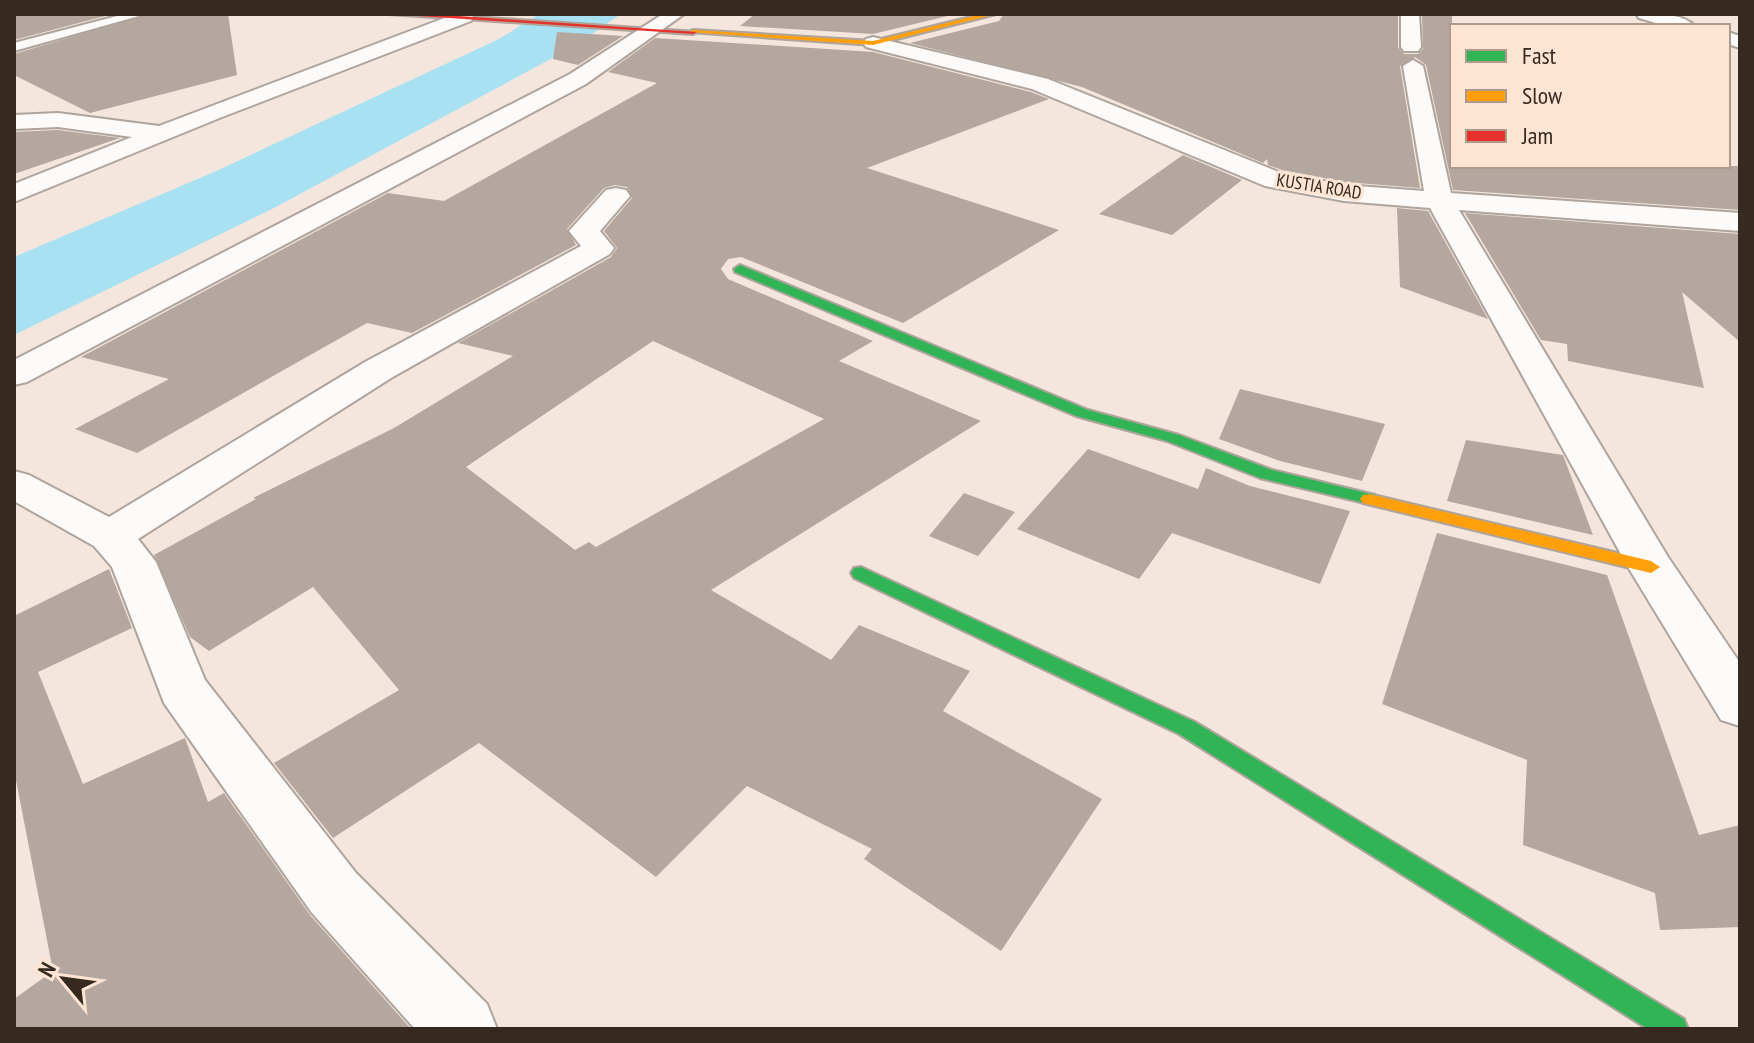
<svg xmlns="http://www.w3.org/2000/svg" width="1754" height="1043" viewBox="0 0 1754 1043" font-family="'PT Sans Narrow',sans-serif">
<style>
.water{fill:#a8e1f2}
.building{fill:#b3a79f;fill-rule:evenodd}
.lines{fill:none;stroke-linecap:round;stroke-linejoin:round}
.lane-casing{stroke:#afa49c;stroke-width:4}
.street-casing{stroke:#afa49c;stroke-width:4}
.fast-casing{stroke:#afa49c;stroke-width:4}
.slow-casing{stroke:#afa49c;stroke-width:4}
.jam-casing{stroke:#afa49c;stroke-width:4}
.lane{fill:#fdfbfa;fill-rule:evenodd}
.street{fill:#fdfbfa;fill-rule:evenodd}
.fast{fill:#30b455;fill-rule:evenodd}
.slow{fill:#ff9f0a;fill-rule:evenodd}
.jam{fill:#e5322d;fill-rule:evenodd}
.labels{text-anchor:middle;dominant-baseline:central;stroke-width:6;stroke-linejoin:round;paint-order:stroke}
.far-street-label{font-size:18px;fill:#352920;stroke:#fee4d2}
</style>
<rect width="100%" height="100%" fill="#f4e6dc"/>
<path class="water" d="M 539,14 L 621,14 L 573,47 L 274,208 L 14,335 L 14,257 L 214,172 L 499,39 Z"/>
<path class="building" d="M 14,14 L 113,14 L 14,40 Z
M 149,14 L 228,14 L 237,75 L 90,113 L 14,75 L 14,54 Z
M 755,14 L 956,14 L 873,34 L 740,26 Z
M 1004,14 L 1398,14 L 1398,47 L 1404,54 L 1418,54 L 1423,49 L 1422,14 L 1452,14 L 1452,166 L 1740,166 L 1740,210 L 1453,190 L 1426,65 L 1415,57 L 1400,66 L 1420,188 L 1344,182 L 1282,170 L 1268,165 L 1267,159 L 1263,163 L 1082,87 L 910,43 L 999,21 Z
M 557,32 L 623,36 L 578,65 L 553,59 Z
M 655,38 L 873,52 L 1031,92 L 1049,99 L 867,168 L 1059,230 L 903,323 L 741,257 L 728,259 L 721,269 L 728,279 L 873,341 L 839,361 L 981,421 L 711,590 L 831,660 L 859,625 L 970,671 L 943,711 L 1102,799 L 1001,951 L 864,859 L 872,849 L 747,786 L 656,877 L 479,743 L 333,838 L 274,763 L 399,690 L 313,587 L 209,651 L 190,637 L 154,555 L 256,499 L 253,498 L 394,428 L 513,356 L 458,343 L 611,257 L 617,248 L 604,231 L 632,198 L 627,187 L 615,185 L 604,188 L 567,229 L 576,245 L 412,333 L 367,323 L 137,453 L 75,429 L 169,379 L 81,357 L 388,193 L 444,201 L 657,83 L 608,72 ZM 653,341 L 824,419 L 596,547 L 589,542 L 575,550 L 466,467 Z
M 58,130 L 120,138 L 14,174 L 14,132 Z
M 1183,155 L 1242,180 L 1172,235 L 1099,214 Z
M 1397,208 L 1428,211 L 1488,319 L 1400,287 Z
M 1465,213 L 1740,234 L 1740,342 L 1682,292 L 1704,388 L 1568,361 L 1567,344 L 1541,340 Z
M 1240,389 L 1385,424 L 1362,481 L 1280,461 L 1219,439 Z
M 1466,440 L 1563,455 L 1593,535 L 1447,501 Z
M 1088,449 L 1198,489 L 1206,468 L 1250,486 L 1350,511 L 1320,584 L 1172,533 L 1139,579 L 1017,529 Z
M 964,493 L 1015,512 L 978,556 L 929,536 Z
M 1437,533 L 1607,575 L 1699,835 L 1740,825 L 1740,927 L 1660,930 L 1655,893 L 1523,845 L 1527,760 L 1382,704 Z
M 109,569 L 132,628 L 38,672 L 83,784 L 185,738 L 208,802 L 224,793 L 310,915 L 411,1029 L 14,1029 L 14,999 L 53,971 L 14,770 L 14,616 Z"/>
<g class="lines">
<defs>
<path id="lane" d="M 125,14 L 146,14 L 14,51 L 14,43 Z"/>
<path id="street" d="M 455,14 L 471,14 L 473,17 L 471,21 L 222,117 L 14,202 L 14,184 L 132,137 L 58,127 L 14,129 L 14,115 L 58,113 L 159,126 Z
M 663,14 L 684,14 L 586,84 L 27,382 L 14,385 L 14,360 L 570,74 Z
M 1401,14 L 1419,14 L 1421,47 L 1418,51 L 1404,51 L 1401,47 Z
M 1636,14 C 1655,14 1681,12 1695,26 L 1666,26 L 1639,18 Z
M 1728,32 L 1740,36 L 1740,48 L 1728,44 Z
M 873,37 L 1048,79 L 1281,173 L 1344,185 L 1424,191 L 1403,66 L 1413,60 L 1423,66 L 1451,193 L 1740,213 L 1740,231 L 1459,210 L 1668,557 L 1740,663 L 1740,726 L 1721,720 L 1628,567 L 1430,208 L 1344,201 L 1265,186 L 1032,89 L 866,47 L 863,43 L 866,39 Z
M 616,188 L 626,190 L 630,196 L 600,231 L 614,248 L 610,254 L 391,378 L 138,539 L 156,562 L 205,680 L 356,873 L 487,1004 L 497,1029 L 415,1029 L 312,913 L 164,703 L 112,567 L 94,546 L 14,501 L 14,471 L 29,475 L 109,517 L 365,362 L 581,246 L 569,231 L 606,190 Z"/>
<path id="fast" d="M 740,265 L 1088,410 L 1179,435 L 1272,470 L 1375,495 L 1378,499 L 1369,504 L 1260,478 L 1167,441 L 1076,416 L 735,272 L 734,269 Z
M 861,567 L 1195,722 L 1684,1019 L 1688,1029 L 1648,1029 L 1179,734 L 854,578 L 851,573 L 854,568 Z"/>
<path id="slow" d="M 983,14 L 996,14 L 873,45 L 689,32 L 693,30 L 873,41 Z
M 1369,494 L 1651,561 L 1660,567 L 1651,573 L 1363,503 L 1360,499 L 1363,495 Z"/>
<path id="jam" d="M 388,14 L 430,14 L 697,32 L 693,34 Z"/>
</defs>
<use href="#lane" class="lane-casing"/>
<use href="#street" class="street-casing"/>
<use href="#fast" class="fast-casing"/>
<use href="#slow" class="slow-casing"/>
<use href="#jam" class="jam-casing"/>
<use href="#lane" class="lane"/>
<use href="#street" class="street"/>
<use href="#fast" class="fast"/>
<use href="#slow" class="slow"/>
<use href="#jam" class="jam"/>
</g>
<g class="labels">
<g class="far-street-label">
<text transform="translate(1319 186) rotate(9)">KUSTIA ROAD</text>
</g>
</g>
<rect width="1754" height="1043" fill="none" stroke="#352920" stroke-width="32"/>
<rect x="1450" y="24" width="280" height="144" fill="#fee4d2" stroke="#ae998b" stroke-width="2"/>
<rect x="1466" y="50" width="40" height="12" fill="#30b455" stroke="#ae998b" stroke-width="2"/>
<text x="1522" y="64" font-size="24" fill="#352920">Fast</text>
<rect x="1466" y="90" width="40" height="12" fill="#ff9f0a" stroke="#ae998b" stroke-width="2"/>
<text x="1522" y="104" font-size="24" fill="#352920">Slow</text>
<rect x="1466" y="130" width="40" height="12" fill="#e5322d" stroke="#ae998b" stroke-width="2"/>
<text x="1522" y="144" font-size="24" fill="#352920">Jam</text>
<g transform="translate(64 979) rotate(299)" stroke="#fee4d2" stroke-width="6" paint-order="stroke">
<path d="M0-6L14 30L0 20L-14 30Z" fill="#352920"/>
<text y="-12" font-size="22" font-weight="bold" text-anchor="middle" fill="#352920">N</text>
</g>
</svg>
